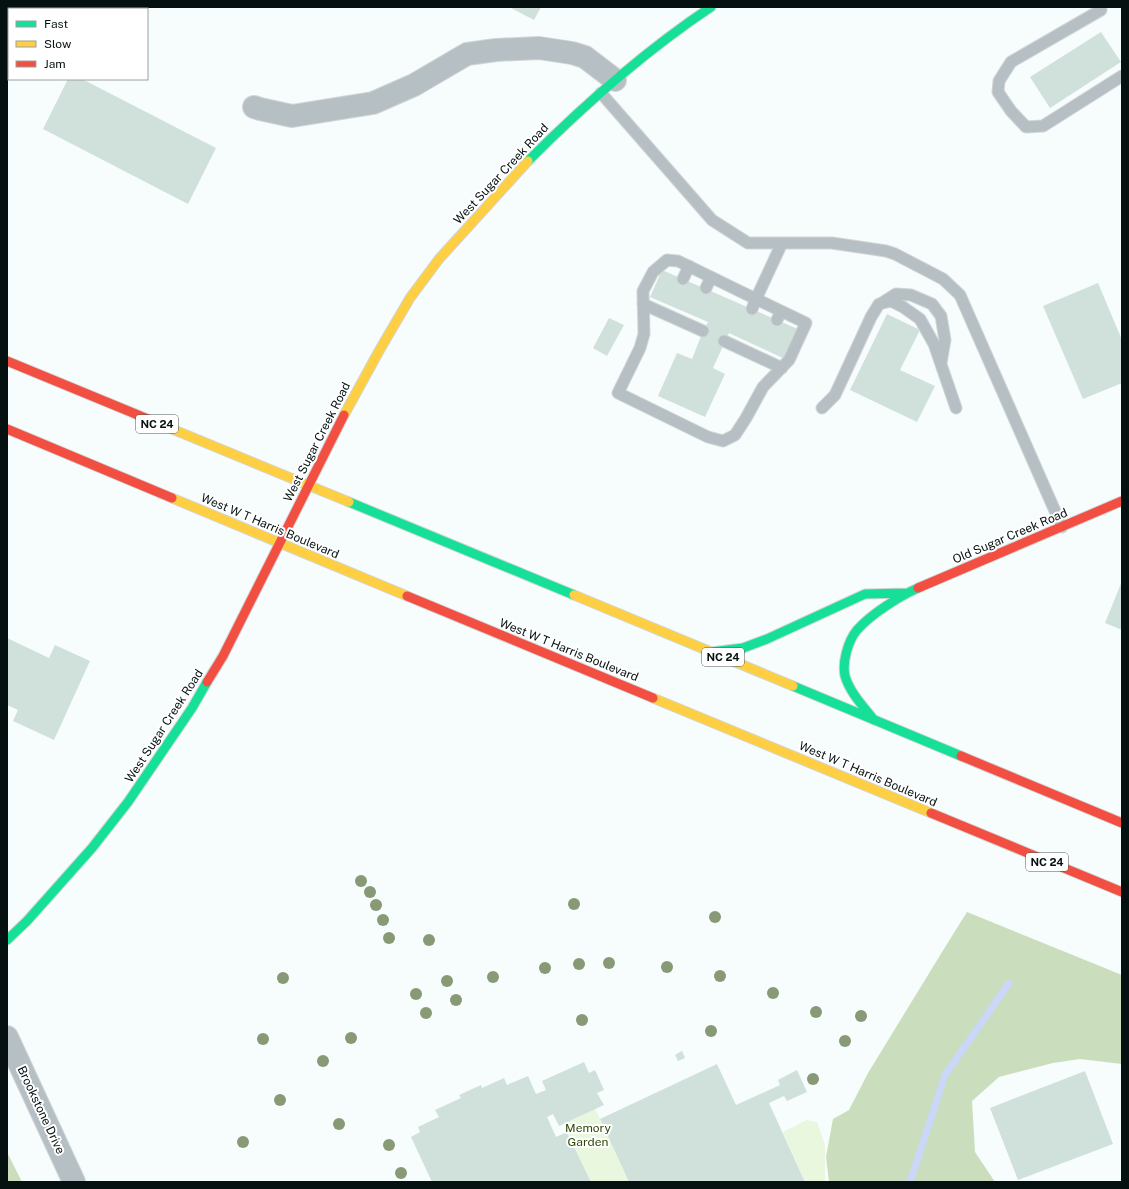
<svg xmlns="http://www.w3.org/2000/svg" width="1129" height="1189" viewBox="0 0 1129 1189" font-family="'Public Sans',sans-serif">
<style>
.green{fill:#e9f7df}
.forest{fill:#cadebd}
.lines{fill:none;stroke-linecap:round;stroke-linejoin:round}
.stream{stroke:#cad7f8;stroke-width:7}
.building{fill:#d0e1db}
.lane-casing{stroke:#d1d6d6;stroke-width:13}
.street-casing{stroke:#d1d6d6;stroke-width:24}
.fast-casing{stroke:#d1d6d6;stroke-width:11}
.slow-casing{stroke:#d1d6d6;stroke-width:11}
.jam-casing{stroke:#d1d6d6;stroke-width:11}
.lane{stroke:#b6bfc4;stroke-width:11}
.street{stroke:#b6bfc4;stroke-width:22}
.fast{stroke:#16e098;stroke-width:9}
.slow{stroke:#ffcf43;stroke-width:9}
.jam{stroke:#f24e42;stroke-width:9}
.tree{fill:#889a75}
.labels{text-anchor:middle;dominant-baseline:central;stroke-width:4;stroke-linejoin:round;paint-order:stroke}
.shield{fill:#fff;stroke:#505858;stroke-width:1}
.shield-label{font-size:11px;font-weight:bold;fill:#051111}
.street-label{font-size:12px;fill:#051111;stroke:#fff}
.park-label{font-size:12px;fill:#2e4907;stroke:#fff}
</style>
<rect width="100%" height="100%" fill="#f7fcfc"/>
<path class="green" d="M 595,1109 L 600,1119 L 629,1182 L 591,1182 L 564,1124 Z
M 807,1120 L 817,1122 L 825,1145 L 825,1182 L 805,1182 L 783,1132 Z"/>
<path class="forest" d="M 967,912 L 1122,975 L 1122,1064 L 1080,1059 L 1053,1063 L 999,1077 L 972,1101 L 975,1152 L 995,1182 L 829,1182 L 826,1157 L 833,1119 L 849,1110 L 868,1073 L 947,944 Z
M 7,1152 L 22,1182 L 7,1182 Z"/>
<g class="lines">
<path class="stream" d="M 910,1182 L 945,1075 L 1009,983"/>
</g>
<path class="building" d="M 509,7 L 541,7 L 534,20 Z
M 1101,32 L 1121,62 L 1050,108 L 1030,77 Z
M 68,79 L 82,79 L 216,148 L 188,204 L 43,129 Z
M 662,270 L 800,330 L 787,360 L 729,333 L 713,368 L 725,374 L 705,417 L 658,396 L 677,353 L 692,359 L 703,331 L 708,322 L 650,297 Z
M 1098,283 L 1122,340 L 1122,383 L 1083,399 L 1043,306 Z
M 887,314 L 920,330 L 900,370 L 935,386 L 917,422 L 850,390 Z
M 609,318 L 624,325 L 607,356 L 593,348 Z
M 1122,581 L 1122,630 L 1105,623 Z
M 7,638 L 49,658 L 55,645 L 90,661 L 54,740 L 13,721 L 18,710 L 7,705 Z
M 682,1051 L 685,1058 L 678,1061 L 675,1055 Z
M 584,1062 L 589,1073 L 595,1070 L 604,1090 L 597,1093 L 604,1105 L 559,1126 L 553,1114 L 547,1117 L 556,1137 L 567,1132 L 591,1182 L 432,1182 L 411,1137 L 420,1132 L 418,1127 L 439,1117 L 435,1110 L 461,1098 L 459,1095 L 481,1085 L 482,1088 L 504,1078 L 507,1085 L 528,1076 L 536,1094 L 546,1090 L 542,1081 Z
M 717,1064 L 736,1105 L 780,1085 L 778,1080 L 797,1070 L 807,1092 L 787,1101 L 784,1096 L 769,1103 L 805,1182 L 629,1182 L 600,1119 Z
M 1085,1071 L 1113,1144 L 1018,1180 L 990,1108 Z"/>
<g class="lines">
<defs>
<path id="lane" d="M 1101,10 L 1011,62 L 999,81 L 998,92 L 1011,111 L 1026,127 L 1043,126 L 1122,76
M 601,93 L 712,220 L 748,243 L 832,243 L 886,251 L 895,254 L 943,279 L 960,295 L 1062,527
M 683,279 L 689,266
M 706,288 L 711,277
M 882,303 L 896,294 L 911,295 L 932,304 L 941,316 L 945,340 L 941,363
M 643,304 L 703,331
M 752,309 L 756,299 L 806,323 L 789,360 L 763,387 L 746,418 L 735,435 L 723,441 L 708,437 L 618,393 L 640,348 L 644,334 L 643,291 L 653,272 L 667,260 L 678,261 L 756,299 L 782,243
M 777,320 L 781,311
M 724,341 L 782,368
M 822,408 L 835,395 L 871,317 L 879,304 L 891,301 L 903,307 L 920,319 L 934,344 L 956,408"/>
<path id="street" d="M 254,107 L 260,109 L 292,116 L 373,103 L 414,85 L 467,54 L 496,50 L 539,48 L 572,53 L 585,57 L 615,80
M 7,1037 L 74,1182"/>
<path id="fast" d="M 528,161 C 584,105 645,51 711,7
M 349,502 L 574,595
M 711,652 L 743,648 L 767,639 L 865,594 L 907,593
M 793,686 L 961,756
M 874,720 C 864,707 850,693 845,676 C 842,662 848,641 857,630 C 871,614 900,596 918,588
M 7,940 L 27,921 L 92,848 L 128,802 L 192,708 L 207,682"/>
<path id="slow" d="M 344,415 L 379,351 L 410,298 L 439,259 L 528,161
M 155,422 L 349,502
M 172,498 L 407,596
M 574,595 L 793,686
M 653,698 L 931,813"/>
<path id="jam" d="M 7,361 L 155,422
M 7,429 L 172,498
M 918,588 L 1122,501
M 407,596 L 653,698
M 207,682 L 223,656 L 344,415
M 961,756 L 1122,823
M 931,813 L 1122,892"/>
</defs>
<use href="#lane" class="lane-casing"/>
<use href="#street" class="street-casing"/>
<use href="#fast" class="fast-casing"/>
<use href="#slow" class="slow-casing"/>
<use href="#jam" class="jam-casing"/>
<use href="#lane" class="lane"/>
<use href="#street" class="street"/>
<use href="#fast" class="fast"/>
<use href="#slow" class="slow"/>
<use href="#jam" class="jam"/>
</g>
<g class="tree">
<circle cx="361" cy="881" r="6"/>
<circle cx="370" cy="892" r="6"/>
<circle cx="574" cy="904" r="6"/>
<circle cx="376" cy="905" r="6"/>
<circle cx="715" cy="917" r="6"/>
<circle cx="383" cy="920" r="6"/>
<circle cx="389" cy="938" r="6"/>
<circle cx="429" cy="940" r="6"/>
<circle cx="609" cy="963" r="6"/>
<circle cx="579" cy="964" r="6"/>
<circle cx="667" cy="967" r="6"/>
<circle cx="545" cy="968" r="6"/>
<circle cx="720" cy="976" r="6"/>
<circle cx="493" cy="977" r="6"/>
<circle cx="283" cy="978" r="6"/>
<circle cx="447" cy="981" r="6"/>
<circle cx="773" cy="993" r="6"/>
<circle cx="416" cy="994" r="6"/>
<circle cx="456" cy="1000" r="6"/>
<circle cx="816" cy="1012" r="6"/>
<circle cx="426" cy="1013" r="6"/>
<circle cx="861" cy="1016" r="6"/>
<circle cx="582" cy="1020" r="6"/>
<circle cx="711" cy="1031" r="6"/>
<circle cx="351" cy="1038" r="6"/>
<circle cx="263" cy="1039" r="6"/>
<circle cx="845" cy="1041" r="6"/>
<circle cx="323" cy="1061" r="6"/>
<circle cx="813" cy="1079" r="6"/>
<circle cx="280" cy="1100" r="6"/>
<circle cx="339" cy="1124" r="6"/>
<circle cx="243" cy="1142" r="6"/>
<circle cx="389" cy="1145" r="6"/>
<circle cx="401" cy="1173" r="6"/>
</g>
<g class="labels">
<g class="shield">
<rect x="136" y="415" width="42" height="18" rx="3"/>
<rect x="702" y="648" width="42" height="18" rx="3"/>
<rect x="1026" y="853" width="42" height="18" rx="3"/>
</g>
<g class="shield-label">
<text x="157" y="424">NC 24</text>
<text x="723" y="657">NC 24</text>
<text x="1047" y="862">NC 24</text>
</g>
<g class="street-label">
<text transform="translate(501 174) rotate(-47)">West Sugar Creek Road</text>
<text transform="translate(317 442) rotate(-63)">West Sugar Creek Road</text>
<text transform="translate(270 526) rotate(23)">West W T Harris Boulevard</text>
<text transform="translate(1010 536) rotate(-23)">Old Sugar Creek Road</text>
<text transform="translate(569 650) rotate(22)">West W T Harris Boulevard</text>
<text transform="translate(164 726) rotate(-57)">West Sugar Creek Road</text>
<text transform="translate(868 774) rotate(23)">West W T Harris Boulevard</text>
<text transform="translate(41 1110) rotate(65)">Brookstone Drive</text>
</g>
<g class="park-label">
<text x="588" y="1128">Memory<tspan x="588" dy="14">Garden</tspan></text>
</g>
</g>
<rect width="1129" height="1189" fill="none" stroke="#051111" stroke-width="16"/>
<rect x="8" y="8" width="140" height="72" fill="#ffffff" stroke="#9ba0a0"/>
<rect x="16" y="21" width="20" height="6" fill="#16e098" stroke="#9ba0a0"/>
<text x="44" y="28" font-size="12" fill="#051111">Fast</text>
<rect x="16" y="41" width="20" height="6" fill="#ffcf43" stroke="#9ba0a0"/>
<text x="44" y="48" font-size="12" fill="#051111">Slow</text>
<rect x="16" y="61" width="20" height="6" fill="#f24e42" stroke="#9ba0a0"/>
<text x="44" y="68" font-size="12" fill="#051111">Jam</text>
</svg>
